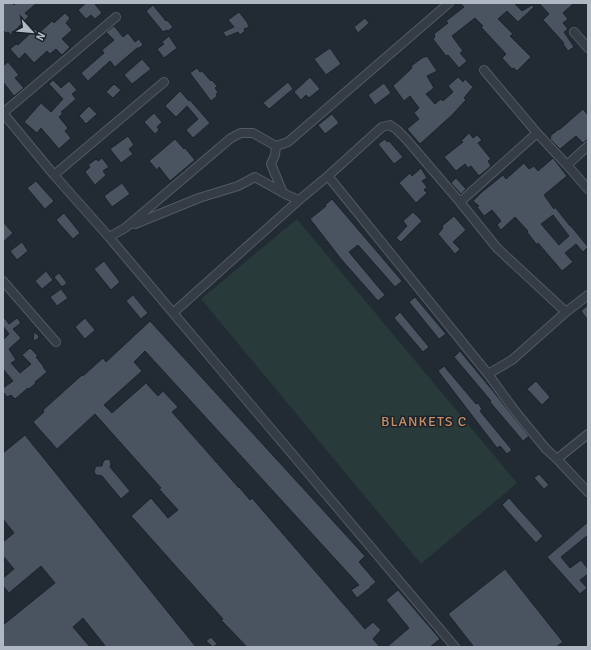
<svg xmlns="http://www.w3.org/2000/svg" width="591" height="650" viewBox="0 0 591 650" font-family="Signika,sans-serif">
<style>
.green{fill:#283a3a}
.building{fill:#4a5460;stroke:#1d232c;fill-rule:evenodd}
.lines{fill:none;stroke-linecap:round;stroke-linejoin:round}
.minor-casing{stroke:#525a63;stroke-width:10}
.minor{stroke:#353c45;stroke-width:8}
.labels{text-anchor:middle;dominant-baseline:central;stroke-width:3;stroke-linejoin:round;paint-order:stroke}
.quarter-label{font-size:14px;letter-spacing:1px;fill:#c78e66;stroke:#1b212a}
</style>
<rect width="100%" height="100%" fill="#222a34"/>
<path class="green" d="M 297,219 L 517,483 L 421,564 L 201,299 Z"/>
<path class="building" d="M 5,3 L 12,3 L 14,5 L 16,3 L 37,3 L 25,13 L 29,16 L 11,35 L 8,32 L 6,33 L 3,30 L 3,5 Z
M 86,3 L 94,3 L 102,13 L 95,19 L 91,15 L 86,19 L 78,10 Z
M 460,3 L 514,3 L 522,11 L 532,5 L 534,7 L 518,22 L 507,11 L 498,19 L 513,34 L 510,36 L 531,57 L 517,71 L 514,68 L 512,69 L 502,58 L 506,54 L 481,27 L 483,26 L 475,18 L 452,36 L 463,51 L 460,53 L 467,61 L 459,68 L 448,55 L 446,56 L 433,39 L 435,37 L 434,34 L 448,23 L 446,21 L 464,7 Z
M 539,3 L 574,3 L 563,13 L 568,19 L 563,23 L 568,29 L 564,32 L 574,47 L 568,51 L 563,44 L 564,43 L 543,20 L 549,14 Z
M 153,5 L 166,21 L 167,20 L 173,27 L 168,31 L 167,30 L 163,32 L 146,11 Z
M 239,12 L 247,22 L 249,27 L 244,29 L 245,31 L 240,35 L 238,32 L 226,37 L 223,32 L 234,27 L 228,20 Z
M 65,13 L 70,18 L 66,23 L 72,30 L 62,39 L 70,47 L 62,55 L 56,49 L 50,54 L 47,51 L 34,63 L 25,53 L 19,59 L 10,49 L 16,44 L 18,45 L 35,29 L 39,33 L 52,21 L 54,23 Z
M 365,18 L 369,23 L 358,33 L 354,27 Z
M 114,26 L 123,37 L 128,33 L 135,42 L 139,39 L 143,45 L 139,48 L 137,48 L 115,67 L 110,61 L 88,81 L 81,73 L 104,53 L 102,50 L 114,40 L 106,32 Z
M 169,36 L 177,48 L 164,58 L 157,49 L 164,44 L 162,42 Z
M 330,48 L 341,64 L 326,75 L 314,59 Z
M 427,56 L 437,71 L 427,76 L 434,88 L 426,94 L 435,104 L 441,99 L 443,101 L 453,92 L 448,86 L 458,77 L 463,82 L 465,79 L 473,87 L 464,98 L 466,100 L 452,115 L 420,144 L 407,129 L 419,119 L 414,113 L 419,108 L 410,96 L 404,101 L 393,86 L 412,68 L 411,66 L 422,58 Z
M 142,59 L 151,69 L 132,84 L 124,75 Z
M 8,62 L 19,75 L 15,78 L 24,88 L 14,96 L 3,82 L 3,66 Z
M 197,68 L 200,72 L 202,71 L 211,81 L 212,80 L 217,86 L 215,88 L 218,92 L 216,94 L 217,96 L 211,101 L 190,73 Z
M 310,77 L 320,89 L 309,98 L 306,95 L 301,100 L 294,92 Z
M 53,80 L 61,88 L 69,81 L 77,90 L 72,94 L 76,99 L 61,112 L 63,113 L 59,117 L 68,128 L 65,131 L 71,138 L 59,149 L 41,128 L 37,133 L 24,122 L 41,103 L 51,112 L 63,99 L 49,84 Z
M 288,82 L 293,89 L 269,109 L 263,103 Z
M 384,83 L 391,93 L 375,105 L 368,95 Z
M 114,84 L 121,90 L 113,98 L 106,92 Z
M 180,91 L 189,101 L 190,100 L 210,123 L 193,138 L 186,130 L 198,119 L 187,106 L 176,117 L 165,106 Z
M 89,106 L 97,114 L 86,124 L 79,116 Z
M 583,109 L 588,115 L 588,139 L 583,143 L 576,136 L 560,149 L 550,139 L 551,138 L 550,136 L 559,129 L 559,130 Z
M 154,113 L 162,122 L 157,127 L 159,130 L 155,134 L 144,122 Z
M 332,114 L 339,123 L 325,134 L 318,125 Z
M 469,133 L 473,138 L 477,135 L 482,140 L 478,143 L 491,159 L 488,161 L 491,166 L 479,176 L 471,166 L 468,168 L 465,164 L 456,171 L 444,157 L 463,142 L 461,141 Z
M 128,136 L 134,145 L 129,149 L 133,154 L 121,163 L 110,149 Z
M 175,139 L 184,149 L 185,148 L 195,160 L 170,181 L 159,167 L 157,170 L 149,161 Z
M 385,139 L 387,142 L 389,141 L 403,157 L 394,164 L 378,144 Z
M 102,158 L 109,167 L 103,171 L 106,175 L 95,185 L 85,172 L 90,167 L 88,165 L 96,159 L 98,161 Z
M 553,158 L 567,176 L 544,195 L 554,209 L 555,207 L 570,226 L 570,225 L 575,231 L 588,247 L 583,252 L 576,244 L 565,253 L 573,262 L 562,271 L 538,243 L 537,245 L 527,232 L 528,231 L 515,217 L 501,230 L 497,225 L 501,221 L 492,210 L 484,216 L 477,207 L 479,206 L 473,201 L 482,192 L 503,175 L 506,179 L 524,163 L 529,169 L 534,166 L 538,171 ZM 553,215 L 569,236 L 559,245 L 541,224 Z
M 421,168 L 427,178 L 422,181 L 427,187 L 424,190 L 427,193 L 416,203 L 399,183 L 410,173 L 412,176 Z
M 456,178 L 466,189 L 461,194 L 451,183 Z
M 36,181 L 54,201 L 45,209 L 27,188 Z
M 122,183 L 130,194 L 112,207 L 104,196 Z
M 332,199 L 402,281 L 395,287 L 358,245 L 349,252 L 385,295 L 378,301 L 341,259 L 310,219 L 326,206 L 325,205 Z
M 413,212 L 422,221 L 401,242 L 396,238 L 407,226 L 403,221 Z
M 64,213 L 80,233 L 73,239 L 56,220 Z
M 454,216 L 466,230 L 453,242 L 460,249 L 455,254 L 438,234 L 443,228 L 442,226 Z
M 3,222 L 13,233 L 3,242 Z
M 22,242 L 28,251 L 17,260 L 10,251 Z
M 104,261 L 120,282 L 111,290 L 94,269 Z
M 46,271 L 53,280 L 42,289 L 35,281 Z
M 59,273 L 67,283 L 62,287 L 54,277 Z
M 61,289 L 68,298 L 57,306 L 50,297 Z
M 133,295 L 148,313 L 141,319 L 126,301 Z
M 415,297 L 446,334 L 439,339 L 409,302 Z
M 588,305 L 588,320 L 581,311 Z
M 400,312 L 429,347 L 423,352 L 394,318 Z
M 3,316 L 9,324 L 17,318 L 21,323 L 13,329 L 21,338 L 9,349 L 16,360 L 11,363 L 20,373 L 31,364 L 22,355 L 30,348 L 38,356 L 36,357 L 44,367 L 43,367 L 47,372 L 35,382 L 36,383 L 29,389 L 28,388 L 15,399 L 11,395 L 7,397 L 3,392 L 3,388 L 13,381 L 3,369 L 3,340 L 9,334 L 3,326 Z
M 85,318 L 95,330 L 85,339 L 75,327 Z
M 150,321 L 365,556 L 359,562 L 376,582 L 370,587 L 371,587 L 357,598 L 351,590 L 359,585 L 145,351 L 134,362 L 142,371 L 104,405 L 112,413 L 146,383 L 158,396 L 163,391 L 178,407 L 172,412 L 239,488 L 239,487 L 250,500 L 252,498 L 365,629 L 373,622 L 381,630 L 373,639 L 380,647 L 247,647 L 221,620 L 223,619 L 131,516 L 151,498 L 168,518 L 178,510 L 159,489 L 161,488 L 95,414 L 57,449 L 33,422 L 44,412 L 43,410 L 82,375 L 83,376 L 103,358 L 106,362 Z
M 34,332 L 39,336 L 38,339 L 33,341 Z
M 460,351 L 493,391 L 511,414 L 529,436 L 523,441 L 490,402 L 491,401 L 454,357 Z
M 444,366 L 476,404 L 478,403 L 482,409 L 480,411 L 512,450 L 507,454 L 500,446 L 497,448 L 438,371 Z
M 536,381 L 550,397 L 542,405 L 527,389 Z
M 25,435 L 196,647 L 106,647 L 83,618 L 73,627 L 90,647 L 3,647 L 3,625 L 55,583 L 41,566 L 9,593 L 3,586 L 3,578 L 14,569 L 3,556 L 3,542 L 14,533 L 3,519 L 3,453 Z
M 106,459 L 110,460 L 111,464 L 110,467 L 130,491 L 121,499 L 102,476 L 96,475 L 94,472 L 95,468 L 97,466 L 102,466 L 103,462 Z
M 539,474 L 549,485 L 544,489 L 534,478 Z
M 509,498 L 543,536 L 536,543 L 502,505 Z
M 588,522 L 588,535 L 561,557 L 570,568 L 581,560 L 588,569 L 588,574 L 580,580 L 587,588 L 580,594 L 547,557 Z
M 505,569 L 563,642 L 556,647 L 474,647 L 448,614 Z
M 398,590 L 440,639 L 430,647 L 387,647 L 409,628 L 386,600 Z
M 211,637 L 217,644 L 213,647 L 206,641 Z"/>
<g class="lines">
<defs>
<path id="minor" d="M 574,32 L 588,48
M 484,70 L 537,133
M 3,113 L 54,175 L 109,237 L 455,647
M 3,113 L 116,17
M 276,146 L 275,155 L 271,164 L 283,193
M 567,165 L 588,189
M 54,175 L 164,82
M 328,176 L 488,374 L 515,411 L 546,449 L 557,459 L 588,492
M 460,202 L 537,133 L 567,165 L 588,146
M 135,224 L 199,198 L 238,186 L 255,177 L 287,195 L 299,200
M 109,237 L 125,228 L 231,138 L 241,133 L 253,133 L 276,146 L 288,142 L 449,3
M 3,281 L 56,342
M 173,313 L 299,200 L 328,176 L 382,127 L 390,125 L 397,130 L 406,139 L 460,202 L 497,248 L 566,312
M 488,374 L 512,360 L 566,312 L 588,295
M 557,459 L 588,434"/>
</defs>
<use href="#minor" class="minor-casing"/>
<use href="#minor" class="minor"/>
</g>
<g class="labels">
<g class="quarter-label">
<text x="424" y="421">BLANKETS C</text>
</g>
</g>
<rect width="591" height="650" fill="none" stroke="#afb7c2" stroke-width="8"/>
<g transform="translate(32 32) rotate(117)" stroke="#1b212a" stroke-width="3" paint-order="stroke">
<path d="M0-3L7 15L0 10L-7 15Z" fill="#afb7c2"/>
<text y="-6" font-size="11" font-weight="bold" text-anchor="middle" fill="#afb7c2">N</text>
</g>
</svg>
